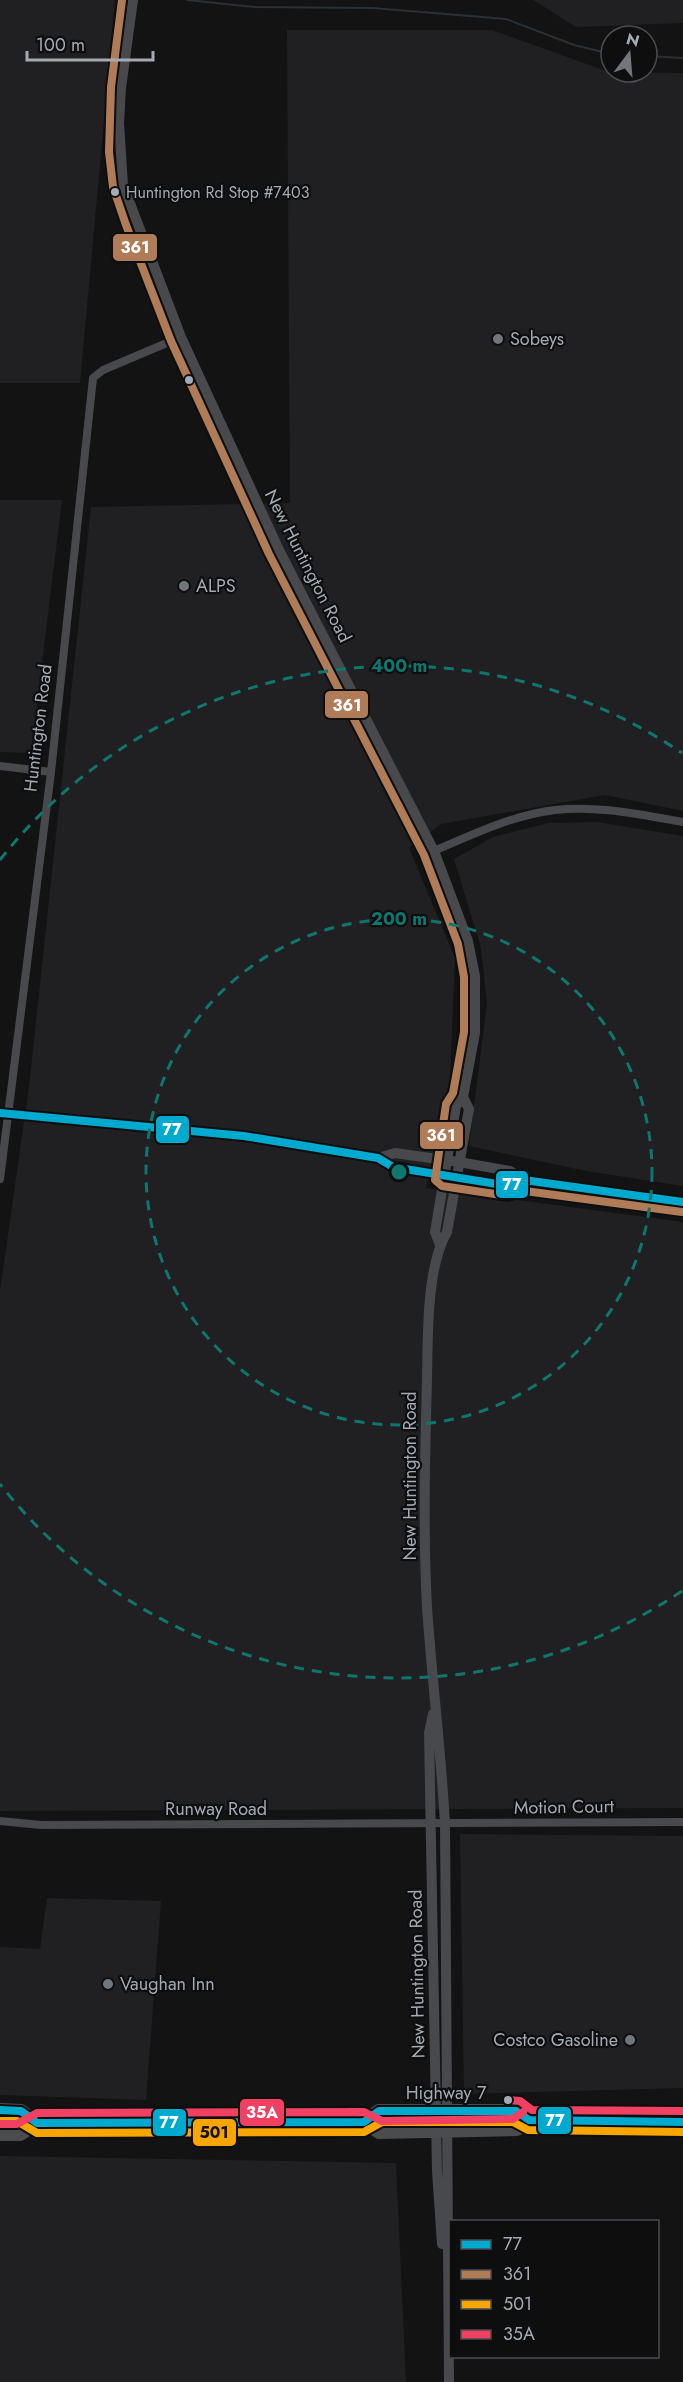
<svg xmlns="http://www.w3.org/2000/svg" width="683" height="2382" viewBox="0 0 683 2382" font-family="Jost,sans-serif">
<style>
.built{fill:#202022}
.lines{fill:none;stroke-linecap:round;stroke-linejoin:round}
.stream{stroke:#293136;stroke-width:2}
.minor{stroke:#48494c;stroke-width:8}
.tertiary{stroke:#48494c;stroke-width:10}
.primary{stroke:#4a4c4e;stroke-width:14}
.bus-1-casing{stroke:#0e0e0f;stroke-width:12}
.bus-2-casing{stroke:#0e0e0f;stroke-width:12}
.bus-3-casing{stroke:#0e0e0f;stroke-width:12}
.bus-4-casing{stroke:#0e0e0f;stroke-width:12}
.bus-1{stroke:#00a9ce;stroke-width:8}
.bus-2{stroke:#b07c57;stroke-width:8}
.bus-3{stroke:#f7a600;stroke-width:8}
.bus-4{stroke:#f24062;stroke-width:8}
.ring{fill:none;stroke:#0f766e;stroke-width:3;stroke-dasharray:10 8}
.bus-dot{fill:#a4aab4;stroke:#0e0e0f;stroke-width:2}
.poi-dot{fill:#71757c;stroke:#0e0e0f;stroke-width:2}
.labels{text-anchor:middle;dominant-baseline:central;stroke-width:4.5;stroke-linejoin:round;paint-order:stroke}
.bus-label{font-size:16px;fill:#a4aab4;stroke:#0e0e0f;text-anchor:start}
.poi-label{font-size:18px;fill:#a4aab4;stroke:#0e0e0f;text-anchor:start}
.street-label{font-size:18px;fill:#a4aab4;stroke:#0e0e0f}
.centre{fill:#0f766e;stroke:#0e0e0f;stroke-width:3}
.ring-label{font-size:18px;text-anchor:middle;font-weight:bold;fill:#0f766e;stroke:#0e0e0f;stroke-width:4.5;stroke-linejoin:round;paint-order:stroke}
.line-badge{stroke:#0e0e0f;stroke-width:2}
.badge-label{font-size:16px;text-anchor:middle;font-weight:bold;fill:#fff}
.pale-badge-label{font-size:16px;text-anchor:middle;font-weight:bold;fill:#111}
</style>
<rect width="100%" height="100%" fill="#131314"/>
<path class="built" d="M 0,0 L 115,0 L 80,383 L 0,383 Z
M 533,0 L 683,0 L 683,23 L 576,27 Z
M 287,30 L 492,30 L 609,72 L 683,73 L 683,811 L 605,795 L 441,824 L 409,848 L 455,958 L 450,1077 L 426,1188 L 683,1222 L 683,1808 L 0,1811 L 0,1291 L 29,1087 L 91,507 L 290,503 Z
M 0,500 L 62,500 L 31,753 L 0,752 Z
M 597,822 L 683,836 L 683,1186 L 586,1171 L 469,1146 L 487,1003 L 481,948 L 454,859 L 493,837 L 548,823 Z
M 460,1834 L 683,1836 L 683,2088 L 464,2094 Z
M 47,1898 L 161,1901 L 146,2100 L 0,2095 L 0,1947 L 40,1949 Z
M 0,2156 L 396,2163 L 406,2382 L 0,2382 Z"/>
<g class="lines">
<path class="stream" d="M 187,0 L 254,7 L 373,8 L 506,19 L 574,45 L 611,54
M 647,56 L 683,58"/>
<path class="minor" d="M 0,766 L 51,772
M 434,851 C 473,834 513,815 555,810 C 598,805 641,815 683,822
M 0,1179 L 51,772 L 93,378 L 103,370 L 181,337
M 0,1821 L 41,1825 L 683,1822"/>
<path class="tertiary" d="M 133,0 L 121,88 L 119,123 L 123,185 L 181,337 L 279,550 L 434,851 L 468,941 L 475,976 L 475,1033 L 463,1097 L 456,1106 L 435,1232 L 440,1245
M 0,1113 L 244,1136 L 378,1158 L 393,1167 L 509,1186 L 524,1180 L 683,1202
M 378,1158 L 395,1153 L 459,1162 L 510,1171 L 524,1180
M 433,1714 L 429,1733 L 437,2171 L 442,2244
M 449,2382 L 445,1824 C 441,1751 432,1680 427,1607 C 423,1532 425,1455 427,1379 C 428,1338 426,1268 447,1232 L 469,1109 L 463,1097"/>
<path class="primary" d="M 0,2110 L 21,2111 L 37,2123
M 364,2122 L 379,2111 L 516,2111 L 529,2120 L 683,2122
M 0,2134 L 20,2134 L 37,2123 L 364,2122 L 379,2132 L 517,2129 L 529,2120"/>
<defs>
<path id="bus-1" d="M 0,1113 L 244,1136 L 378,1158 L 393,1167 L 509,1186 L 524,1180 L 683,1202
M 0,2110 L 21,2111 L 37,2123 L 364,2122 L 379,2111 L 516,2111 L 529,2120 L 683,2122"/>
<path id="bus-2" d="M 122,0 L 111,87 L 109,152 L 113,187 L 126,225 L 171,341 L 269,554 L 424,855 L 458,944 L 464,977 L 464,1032 L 453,1093 L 446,1104 L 435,1180 L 442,1186 L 508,1196 L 525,1191 L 682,1212"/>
<path id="bus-3" d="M 0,2121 L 17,2121 L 37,2133 L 364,2132 L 382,2122 L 513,2122 L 528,2130 L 683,2132"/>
<path id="bus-4" d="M 508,2100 L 520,2101 L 532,2110 L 683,2111
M 0,2124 L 17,2124 L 37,2113 L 364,2112 L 382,2121 L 513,2119 L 523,2112"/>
</defs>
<use href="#bus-1" class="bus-1-casing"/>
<use href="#bus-2" class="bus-2-casing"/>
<use href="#bus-3" class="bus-3-casing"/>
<use href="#bus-4" class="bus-4-casing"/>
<use href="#bus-1" class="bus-1"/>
<use href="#bus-2" class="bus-2"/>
<use href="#bus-3" class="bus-3"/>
<use href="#bus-4" class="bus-4"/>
</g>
<g class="ring">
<circle cx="399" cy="1172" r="253"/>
<path d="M682 1591A506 506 0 0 1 0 1484M0 860A506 506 0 0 1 682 753"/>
</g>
<g class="bus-dot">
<circle cx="115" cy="192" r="5"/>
<circle cx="189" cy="380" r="5"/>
<circle cx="508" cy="2100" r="5"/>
</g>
<g class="poi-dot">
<circle cx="498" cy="339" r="6"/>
<circle cx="184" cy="586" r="6"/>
<circle cx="108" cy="1984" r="6"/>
<circle cx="630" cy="2040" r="6"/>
</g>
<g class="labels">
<g class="bus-label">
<text x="126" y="192">Huntington Rd Stop #7403</text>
</g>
<g class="poi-label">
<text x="510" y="339">Sobeys</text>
<text x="196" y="586">ALPS</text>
<text x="120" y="1984">Vaughan Inn</text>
<text x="618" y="2040" text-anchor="end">Costco Gasoline</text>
</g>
<g class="street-label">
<text transform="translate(308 566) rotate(63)">New Huntington Road</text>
<text transform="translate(38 728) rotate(-83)">Huntington Road</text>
<text transform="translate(410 1476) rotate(-90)">New Huntington Road</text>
<text transform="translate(564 1807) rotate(-1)">Motion Court</text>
<text x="216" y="1809">Runway Road</text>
<text transform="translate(417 1974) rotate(-91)">New Huntington Road</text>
<text x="446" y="2093">Highway 7</text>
</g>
</g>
<circle cx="399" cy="1172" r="9" class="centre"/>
<g class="ring-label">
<text x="399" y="672">400 m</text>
<text x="399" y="925">200 m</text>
</g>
<g class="line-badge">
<rect x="112" y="233" width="46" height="29" rx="6" fill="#b07c57"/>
<rect x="324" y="690" width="45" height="29" rx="6" fill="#b07c57"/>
<rect x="155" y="1115" width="35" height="29" rx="6" fill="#00a9ce"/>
<rect x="419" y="1121" width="45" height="29" rx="6" fill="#b07c57"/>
<rect x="495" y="1170" width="34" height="29" rx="6" fill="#00a9ce"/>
<rect x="239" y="2098" width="46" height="29" rx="6" fill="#f24062"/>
<rect x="537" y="2106" width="35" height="29" rx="6" fill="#00a9ce"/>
<rect x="152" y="2108" width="35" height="29" rx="6" fill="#00a9ce"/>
<rect x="192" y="2118" width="45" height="29" rx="6" fill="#f7a600"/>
</g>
<g class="badge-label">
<text x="135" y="253">361</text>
<text x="347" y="711">361</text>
<text x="172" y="1135">77</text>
<text x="441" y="1141">361</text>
<text x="512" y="1190">77</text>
<text x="262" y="2118">35A</text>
<text x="555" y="2126">77</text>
<text x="169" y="2128">77</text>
</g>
<g class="pale-badge-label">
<text x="214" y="2138">501</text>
</g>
<rect x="449" y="2220" width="210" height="138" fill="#0e0e0f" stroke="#4a4c51" stroke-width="1.5"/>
<rect x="461" y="2240" width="30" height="9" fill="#00a9ce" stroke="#4a4c51" stroke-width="1.5"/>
<text x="503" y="2250" font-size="18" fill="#a4aab4">77</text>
<rect x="461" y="2270" width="30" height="9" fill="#b07c57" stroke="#4a4c51" stroke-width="1.5"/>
<text x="503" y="2280" font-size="18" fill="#a4aab4">361</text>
<rect x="461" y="2300" width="30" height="9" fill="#f7a600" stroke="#4a4c51" stroke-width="1.5"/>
<text x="503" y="2310" font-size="18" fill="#a4aab4">501</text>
<rect x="461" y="2330" width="30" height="9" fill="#f24062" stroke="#4a4c51" stroke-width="1.5"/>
<text x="503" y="2340" font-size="18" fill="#a4aab4">35A</text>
<g transform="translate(629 54) rotate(16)"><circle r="28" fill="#0e0e0f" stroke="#4a4c51" stroke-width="1.5"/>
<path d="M0-4.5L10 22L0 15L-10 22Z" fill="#71757c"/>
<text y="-9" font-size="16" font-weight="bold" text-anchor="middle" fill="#a4aab4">N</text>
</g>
<path d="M27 51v9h126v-9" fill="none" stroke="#a4aab4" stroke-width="3"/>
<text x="36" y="51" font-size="18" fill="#a4aab4" stroke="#0e0e0f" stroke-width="4.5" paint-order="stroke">100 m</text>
</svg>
